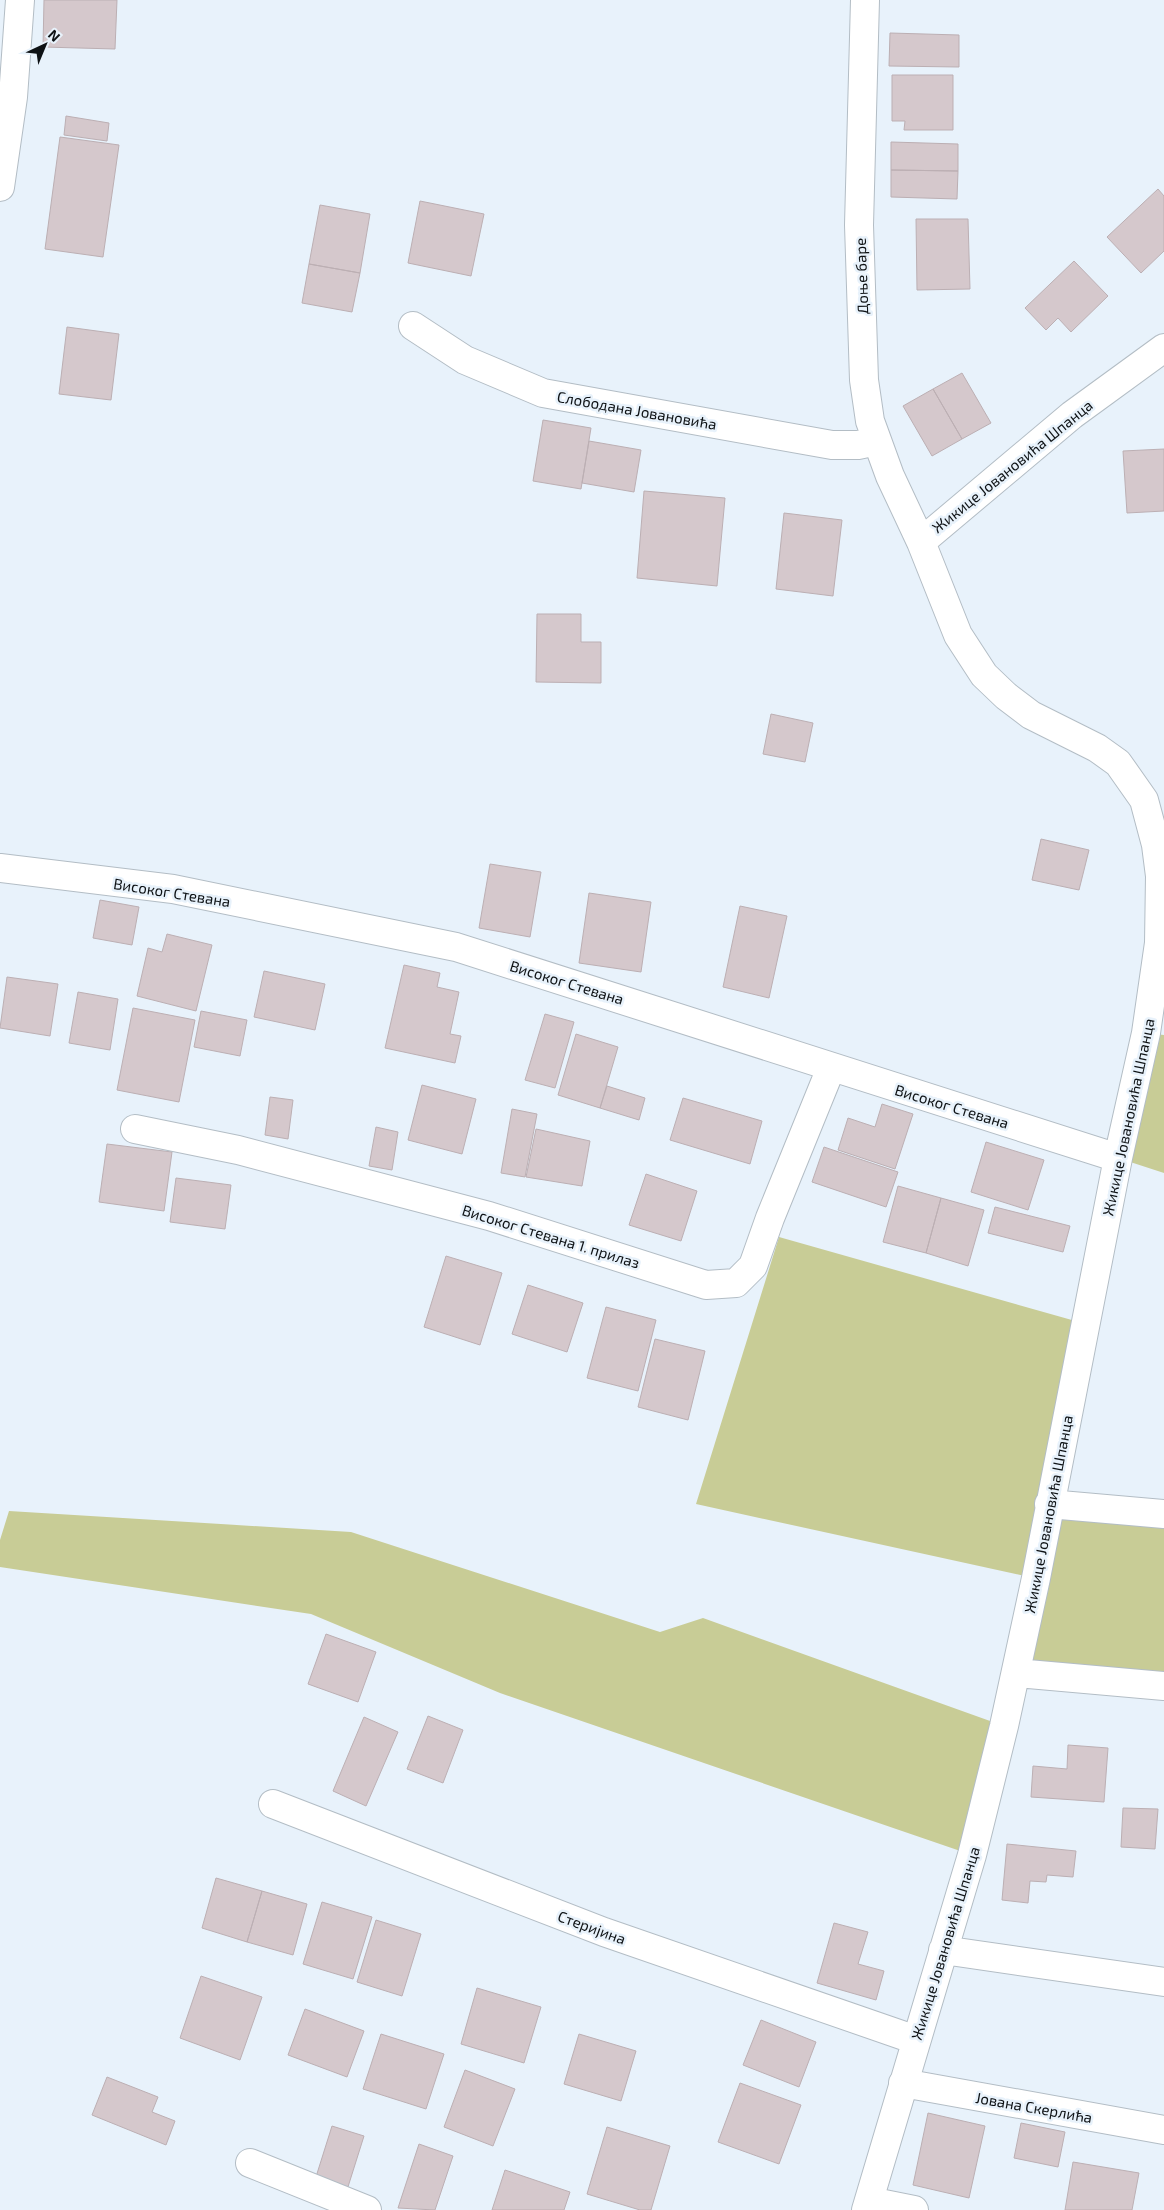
<svg xmlns="http://www.w3.org/2000/svg" width="1164" height="2210" viewBox="0 0 1164 2210" font-family="'Exo 2',sans-serif">
<style>
.green{fill:#c8cc96}
.building{fill:#d5c8cc;stroke:#bcafb3}
.lines{fill:none;stroke-linecap:round;stroke-linejoin:round}
.minor-casing{stroke:#b3bdc5;stroke-width:30}
.minor{stroke:#fff;stroke-width:28}
.labels{text-anchor:middle;dominant-baseline:central;stroke-width:5;stroke-linejoin:round;paint-order:stroke}
.street-label{font-size:15px;fill:#0e1215;stroke:#e8f2fb}
</style>
<rect width="100%" height="100%" fill="#e8f2fb"/>
<path class="green" d="M 1146,1033 L 1164,1035 L 1164,1173 L 1118,1158 Z
M 779,1237 L 1086,1324 L 1049,1503 L 1164,1514 L 1164,1686 L 1016,1673 L 1034,1578 L 696,1504 Z
M 9,1511 L 351,1532 L 660,1632 L 703,1618 L 1004,1726 L 972,1855 L 500,1693 L 311,1614 L 0,1567 L 0,1540 Z"/>
<path class="building" d="M 44,0 L 117,0 L 115,49 L 43,47 Z
M 890,33 L 959,35 L 959,67 L 889,66 Z
M 892,75 L 953,75 L 953,130 L 904,130 L 905,121 L 892,121 Z
M 66,116 L 109,123 L 107,141 L 64,135 Z
M 60,137 L 119,145 L 103,257 L 45,249 Z
M 891,142 L 958,144 L 958,171 L 891,170 Z
M 891,170 L 958,171 L 957,199 L 891,197 Z
M 1158,189 L 1164,196 L 1164,251 L 1141,273 L 1107,237 Z
M 420,201 L 484,214 L 471,276 L 408,263 Z
M 320,205 L 370,214 L 360,273 L 309,264 Z
M 916,219 L 968,219 L 970,289 L 917,290 Z
M 1074,261 L 1108,296 L 1071,332 L 1058,318 L 1046,330 L 1025,308 Z
M 309,264 L 360,273 L 352,312 L 302,303 Z
M 67,327 L 119,334 L 111,400 L 59,394 Z
M 962,373 L 991,423 L 962,439 L 933,389 Z
M 933,389 L 962,439 L 932,456 L 903,406 Z
M 543,420 L 591,428 L 581,489 L 533,481 Z
M 589,441 L 641,450 L 634,492 L 582,483 Z
M 1164,449 L 1164,511 L 1127,513 L 1123,451 Z
M 644,491 L 725,498 L 717,586 L 637,578 Z
M 784,513 L 842,520 L 833,596 L 776,589 Z
M 537,614 L 581,614 L 581,642 L 601,642 L 601,683 L 536,682 Z
M 771,714 L 813,723 L 805,762 L 763,754 Z
M 1041,839 L 1089,850 L 1079,890 L 1032,880 Z
M 490,864 L 541,872 L 530,937 L 479,928 Z
M 589,893 L 651,902 L 641,972 L 579,963 Z
M 100,900 L 139,907 L 132,945 L 93,938 Z
M 740,906 L 787,916 L 769,998 L 723,987 Z
M 167,934 L 212,945 L 196,1011 L 137,996 L 148,948 L 162,952 Z
M 404,965 L 440,973 L 437,987 L 459,992 L 450,1034 L 461,1036 L 455,1063 L 385,1048 Z
M 264,971 L 325,984 L 315,1030 L 254,1017 Z
M 7,977 L 58,984 L 50,1036 L 0,1028 Z
M 78,992 L 118,999 L 110,1050 L 69,1043 Z
M 133,1008 L 195,1020 L 179,1102 L 117,1090 Z
M 201,1011 L 247,1020 L 240,1056 L 194,1047 Z
M 545,1014 L 574,1022 L 555,1088 L 525,1080 Z
M 576,1034 L 618,1047 L 600,1108 L 558,1095 Z
M 422,1085 L 476,1099 L 462,1154 L 408,1140 Z
M 607,1086 L 645,1098 L 639,1120 L 600,1108 Z
M 270,1097 L 293,1100 L 288,1139 L 265,1135 Z
M 683,1098 L 762,1121 L 750,1164 L 670,1140 Z
M 882,1104 L 913,1114 L 895,1169 L 838,1150 L 848,1118 L 875,1127 Z
M 512,1109 L 537,1114 L 525,1177 L 501,1173 Z
M 376,1127 L 398,1132 L 392,1170 L 369,1166 Z
M 536,1129 L 590,1141 L 582,1186 L 526,1177 Z
M 986,1142 L 1044,1160 L 1028,1210 L 971,1192 Z
M 107,1144 L 172,1152 L 164,1211 L 99,1202 Z
M 824,1147 L 898,1172 L 886,1207 L 812,1182 Z
M 646,1174 L 697,1191 L 681,1241 L 629,1225 Z
M 176,1178 L 231,1185 L 225,1229 L 170,1222 Z
M 898,1186 L 941,1198 L 926,1253 L 883,1242 Z
M 941,1198 L 984,1210 L 968,1266 L 926,1253 Z
M 995,1207 L 1070,1226 L 1063,1252 L 988,1233 Z
M 446,1256 L 502,1273 L 480,1345 L 424,1327 Z
M 528,1285 L 583,1303 L 567,1352 L 512,1334 Z
M 606,1307 L 656,1320 L 638,1391 L 587,1378 Z
M 655,1339 L 705,1351 L 688,1420 L 638,1407 Z
M 326,1634 L 376,1652 L 358,1702 L 308,1684 Z
M 428,1716 L 463,1730 L 443,1783 L 407,1769 Z
M 364,1717 L 398,1732 L 366,1806 L 333,1791 Z
M 1068,1745 L 1108,1748 L 1104,1802 L 1031,1797 L 1033,1766 L 1067,1769 Z
M 1123,1808 L 1158,1809 L 1155,1849 L 1121,1847 Z
M 1007,1844 L 1076,1851 L 1073,1877 L 1047,1875 L 1046,1882 L 1030,1881 L 1028,1903 L 1002,1900 Z
M 216,1878 L 262,1891 L 247,1942 L 202,1928 Z
M 262,1891 L 307,1904 L 293,1955 L 247,1942 Z
M 322,1902 L 372,1917 L 353,1979 L 303,1964 Z
M 376,1920 L 421,1934 L 402,1996 L 357,1982 Z
M 834,1923 L 868,1932 L 858,1964 L 884,1971 L 876,2000 L 817,1983 Z
M 201,1976 L 262,1997 L 240,2060 L 180,2038 Z
M 477,1988 L 541,2007 L 524,2063 L 461,2044 Z
M 305,2009 L 364,2031 L 347,2077 L 288,2055 Z
M 761,2020 L 816,2042 L 799,2087 L 743,2065 Z
M 381,2034 L 444,2054 L 426,2109 L 363,2089 Z
M 579,2034 L 636,2051 L 621,2101 L 564,2084 Z
M 465,2070 L 515,2089 L 493,2146 L 444,2127 Z
M 107,2077 L 158,2097 L 152,2112 L 175,2121 L 166,2145 L 92,2115 Z
M 740,2083 L 801,2105 L 779,2164 L 718,2142 Z
M 928,2113 L 985,2126 L 969,2198 L 913,2185 Z
M 1021,2123 L 1065,2132 L 1058,2167 L 1014,2158 Z
M 332,2126 L 364,2136 L 347,2190 L 315,2180 Z
M 607,2127 L 670,2146 L 651,2210 L 640,2210 L 587,2194 Z
M 419,2144 L 453,2156 L 435,2210 L 398,2208 Z
M 1073,2162 L 1139,2173 L 1132,2210 L 1065,2210 Z
M 505,2170 L 570,2192 L 564,2210 L 492,2210 Z"/>
<g class="lines">
<defs>
<path id="minor" d="M 865,0 L 859,225 L 864,380 L 870,421 L 890,476 L 921,542 L 958,635 L 984,675 L 1006,696 L 1031,715 L 1097,748 L 1118,763 L 1144,800 L 1156,845 L 1160,876 L 1159,943 L 1146,1033 L 1118,1158 L 1036,1578 L 1004,1726 L 972,1855 L 866,2210
M 0,187 L 13,97 L 20,0
M 413,326 L 465,360 L 543,393 L 832,445 L 858,445 L 877,441
M 921,542 L 1072,415 L 1164,348
M 0,868 L 173,889 L 456,947 L 1118,1158
M 135,1129 L 238,1150 L 489,1216 L 706,1285 L 736,1283 L 753,1266 L 770,1218 L 831,1068
M 1049,1504 L 1164,1514
M 1016,1673 L 1164,1686
M 273,1804 L 604,1932 L 916,2040
M 943,1950 L 1164,1982
M 903,2083 L 1164,2130
M 250,2163 L 367,2210
M 869,2201 L 914,2210"/>
</defs>
<use href="#minor" class="minor-casing"/>
<use href="#minor" class="minor"/>
</g>
<g class="labels">
<g class="street-label">
<text transform="translate(861 276) rotate(-92)">Доње баре</text>
<text transform="translate(637 410) rotate(10)">Слободана Јовановића</text>
<text transform="translate(1012 466) rotate(-39)">Жикице Јовановића Шпанца</text>
<text transform="translate(172 892) rotate(9)">Високог Стевана</text>
<text transform="translate(567 982) rotate(17)">Високог Стевана</text>
<text transform="translate(952 1106) rotate(17)">Високог Стевана</text>
<text transform="translate(1128 1117) rotate(-78)">Жикице Јовановића Шпанца</text>
<text transform="translate(551 1236) rotate(17)">Високог Стевана 1. прилаз</text>
<text transform="translate(1048 1514) rotate(-79)">Жикице Јовановића Шпанца</text>
<text transform="translate(592 1927) rotate(20)">Стеријина</text>
<text transform="translate(945 1943) rotate(-73)">Жикице Јовановића Шпанца</text>
<text transform="translate(1034 2107) rotate(10)">Јована Скерлића</text>
</g>
</g>
<g transform="translate(45 45) rotate(44)" stroke="#e8f2fb" stroke-width="4" paint-order="stroke">
<path d="M0-4L9 19L0 12L-9 19Z" fill="#0e1215"/>
<text y="-8" font-size="14" font-weight="bold" text-anchor="middle" fill="#0e1215">N</text>
</g>
</svg>
